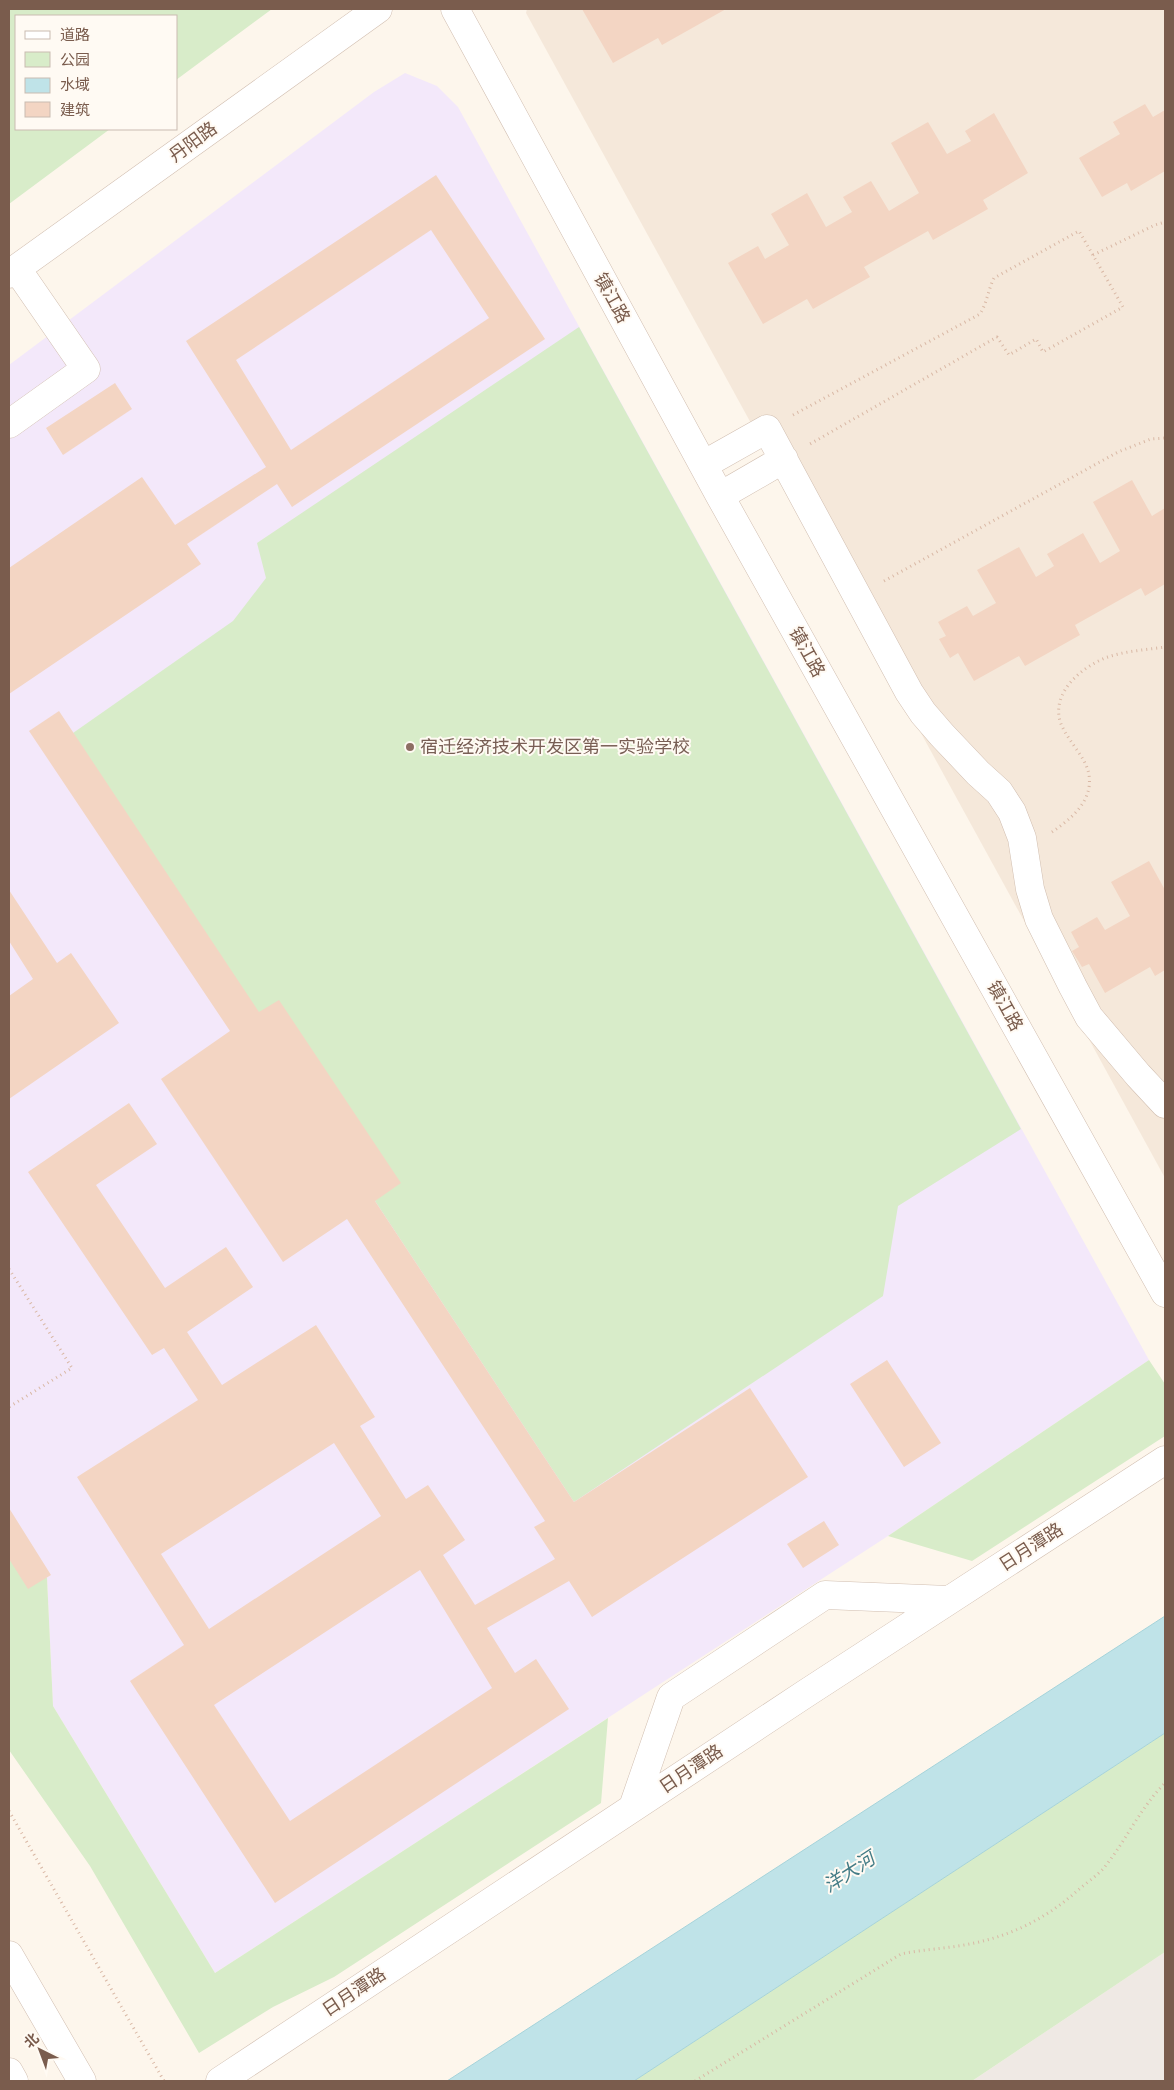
<svg xmlns="http://www.w3.org/2000/svg" width="1174" height="2090" viewBox="0 0 1174 2090" font-family="Cabin,'Noto Sans SC',sans-serif">
<style>
.residential{fill:#f5e8da}
.industrial{fill:#efe9e4}
.education{fill:#f3e8fa}
.green{fill:#d8ecc9}
.water{fill:#bfe3e8;stroke:#a5d3da}
.building{fill:#f3d5c3;fill-rule:evenodd}
.lines{fill:none;stroke-linecap:round;stroke-linejoin:round}
.minor-casing{stroke:#d1beb0;stroke-width:29}
.path{stroke:#d9b8a5;stroke-width:3;stroke-dasharray:1 4;stroke-linecap:butt}
.minor{stroke:#fff;stroke-width:28}
.education-dot{fill:#8d6e63;stroke:#fffaf3;stroke-width:2}
.labels{text-anchor:middle;dominant-baseline:central;stroke-width:4;stroke-linejoin:round;paint-order:stroke}
.street-label{font-size:18px;fill:#7a5c4d;stroke:#fffaf3}
.education-label{font-size:18px;fill:#785e54;stroke:#fffaf3;text-anchor:start}
.water-label{font-size:19px;font-style:italic;fill:#437c86;stroke:#fffaf3}
</style>
<rect width="100%" height="100%" fill="#fdf6ec"/>
<path class="residential" d="M 527,9 L 1165,9 L 1165,1178 L 526,13 Z"/>
<path class="industrial" d="M 1165,1952 L 1165,2081 L 972,2081 Z"/>
<path class="education" d="M 405,73 L 437,86 L 458,107 L 1149,1360 L 888,1536 L 215,1973 L 53,1706 L 47,1578 L 9,1517 L 9,365 L 374,92 Z"/>
<path class="green" d="M 9,9 L 272,9 L 176,80 L 176,16 L 16,16 L 16,129 L 110,129 L 9,204 Z
M 579,327 L 1021,1129 L 898,1206 L 883,1296 L 574,1502 L 375,1201 L 73,733 L 233,621 L 266,578 L 257,543 Z
M 1149,1360 L 1165,1384 L 1165,1436 L 972,1561 L 888,1536 Z
M 24,1542 L 47,1578 L 53,1706 L 215,1973 L 608,1718 L 601,1803 L 334,1977 L 273,2007 L 199,2053 L 90,1866 L 9,1750 L 9,1553 Z
M 1165,1733 L 1165,1952 L 972,2081 L 634,2081 Z"/>
<path class="water" d="M 1165,1616 L 1165,1733 L 634,2081 L 447,2081 Z"/>
<path class="building" d="M 582,9 L 726,9 L 662,45 L 658,38 L 613,63 Z
M 1145,104 L 1153,117 L 1165,110 L 1165,171 L 1131,191 L 1127,183 L 1102,197 L 1079,158 L 1120,134 L 1113,122 Z
M 994,113 L 1028,173 L 983,200 L 988,209 L 933,240 L 928,231 L 864,267 L 870,277 L 813,309 L 807,299 L 763,324 L 728,263 L 758,246 L 765,259 L 789,245 L 771,214 L 807,193 L 826,227 L 852,212 L 843,197 L 871,181 L 889,211 L 919,193 L 891,143 L 928,122 L 947,154 L 971,141 L 965,131 Z
M 436,175 L 545,339 L 292,507 L 277,484 L 187,544 L 201,564 L 9,694 L 9,568 L 142,477 L 175,525 L 266,467 L 186,341 ZM 431,230 L 489,318 L 291,450 L 236,360 Z
M 115,383 L 132,409 L 63,455 L 46,428 Z
M 1132,480 L 1152,516 L 1165,508 L 1165,584 L 1145,596 L 1141,588 L 1075,625 L 1080,635 L 1025,666 L 1019,656 L 974,681 L 958,653 L 950,658 L 939,639 L 946,636 L 938,622 L 967,606 L 973,616 L 996,603 L 977,570 L 1019,547 L 1036,577 L 1054,566 L 1047,554 L 1083,533 L 1100,563 L 1120,551 L 1093,502 Z
M 59,711 L 259,1012 L 279,1000 L 401,1183 L 375,1201 L 574,1502 L 750,1388 L 808,1477 L 592,1617 L 569,1581 L 487,1628 L 515,1673 L 536,1659 L 569,1709 L 275,1903 L 130,1681 L 184,1645 L 77,1477 L 198,1400 L 164,1348 L 152,1355 L 28,1172 L 129,1103 L 157,1144 L 96,1185 L 165,1288 L 226,1247 L 253,1287 L 187,1332 L 222,1385 L 316,1325 L 375,1417 L 360,1426 L 406,1499 L 428,1485 L 465,1540 L 443,1555 L 475,1605 L 555,1559 L 534,1527 L 545,1521 L 347,1219 L 283,1262 L 161,1079 L 230,1031 L 29,731 ZM 334,1443 L 381,1516 L 209,1629 L 161,1554 ZM 420,1570 L 492,1688 L 290,1821 L 214,1705 Z
M 1149,861 L 1165,890 L 1165,970 L 1155,976 L 1150,967 L 1105,993 L 1089,964 L 1082,967 L 1072,951 L 1079,947 L 1071,932 L 1097,917 L 1105,930 L 1130,916 L 1111,882 Z
M 9,890 L 57,963 L 71,953 L 119,1023 L 9,1099 L 9,996 L 33,979 L 9,941 Z
M 887,1360 L 941,1443 L 904,1467 L 850,1384 Z
M 9,1508 L 51,1575 L 28,1589 L 9,1559 Z
M 824,1521 L 839,1545 L 803,1568 L 787,1544 Z"/>
<g class="lines">
<defs>
<path id="minor" d="M 455,9 L 720,496 L 1165,1293
M 9,274 L 378,9
M 9,424 L 86,369 L 17,269
M 703,465 L 767,429 L 909,692 L 923,713 L 942,735 L 978,773 L 999,792 L 1012,812 L 1022,838 L 1030,889 L 1039,919 L 1073,987 L 1089,1017 L 1138,1075 L 1165,1104
M 720,496 L 784,459
M 633,1807 L 671,1697 L 825,1595 L 949,1600
M 9,1955 L 82,2081
M 9,2072 L 14,2081
M 220,2081 L 805,1694 L 1165,1460"/>
</defs>
<use href="#minor" class="minor-casing"/>
<path class="path" d="M 1093,255 L 1155,225 L 1165,222
M 793,415 L 980,314 C 987,303 988,290 994,278 L 1079,231 L 1123,307 L 1043,352 L 1036,339 L 1009,355 L 997,337 L 810,444
M 884,581 L 1118,452 L 1151,439 L 1165,438
M 1052,832 C 1071,819 1093,801 1089,775 C 1086,756 1066,740 1060,721 C 1052,692 1081,668 1105,658 C 1124,651 1145,650 1165,647
M 9,1269 L 72,1368 L 9,1407
M 9,1811 L 164,2081
M 695,2081 L 901,1954 C 920,1950 939,1949 958,1946 C 1004,1939 1042,1922 1077,1891 C 1085,1884 1095,1877 1103,1869 C 1126,1841 1140,1808 1165,1783"/>
<use href="#minor" class="minor"/>
</g>
<circle class="education-dot" cx="410" cy="747" r="5"/>
<g class="labels">
<g class="street-label">
<text transform="translate(193 142) rotate(-36)">丹阳路</text>
<text transform="translate(612 298) rotate(61)">镇江路</text>
<text transform="translate(807 652) rotate(61)">镇江路</text>
<text transform="translate(1005 1006) rotate(61)">镇江路</text>
<text transform="translate(1031 1547) rotate(-33)">日月潭路</text>
<text transform="translate(691 1769) rotate(-34)">日月潭路</text>
<text transform="translate(354 1992) rotate(-34)">日月潭路</text>
</g>
<g class="education-label">
<text x="420" y="747">宿迁经济技术开发区第一实验学校</text>
</g>
<g class="water-label">
<text transform="translate(849 1872) rotate(-33)">洋大河</text>
</g>
</g>
<rect width="1174" height="2090" fill="none" stroke="#7a5c4d" stroke-width="20"/>
<rect x="15" y="15" width="162" height="115" fill="#fffaf3" stroke="#cabbb1"/>
<rect x="25" y="31" width="25" height="8" fill="#ffffff" stroke="#cabbb1"/>
<text x="60" y="40" font-size="15" fill="#7a5c4d">道路</text>
<rect x="25" y="52" width="25" height="15" fill="#d8ecc9" stroke="#cabbb1"/>
<text x="60" y="65" font-size="15" fill="#7a5c4d">公园</text>
<rect x="25" y="78" width="25" height="15" fill="#bfe3e8" stroke="#cabbb1"/>
<text x="60" y="90" font-size="15" fill="#7a5c4d">水域</text>
<rect x="25" y="102" width="25" height="15" fill="#f3d5c3" stroke="#cabbb1"/>
<text x="60" y="115" font-size="15" fill="#7a5c4d">建筑</text>
<g transform="translate(40 2050) rotate(318)" stroke="#fffaf3" stroke-width="4" paint-order="stroke">
<path d="M0-4L9 19L0 12L-9 19Z" fill="#7a5c4d"/>
<text y="-8" font-size="14" font-weight="bold" text-anchor="middle" fill="#7a5c4d">北</text>
</g>
</svg>
